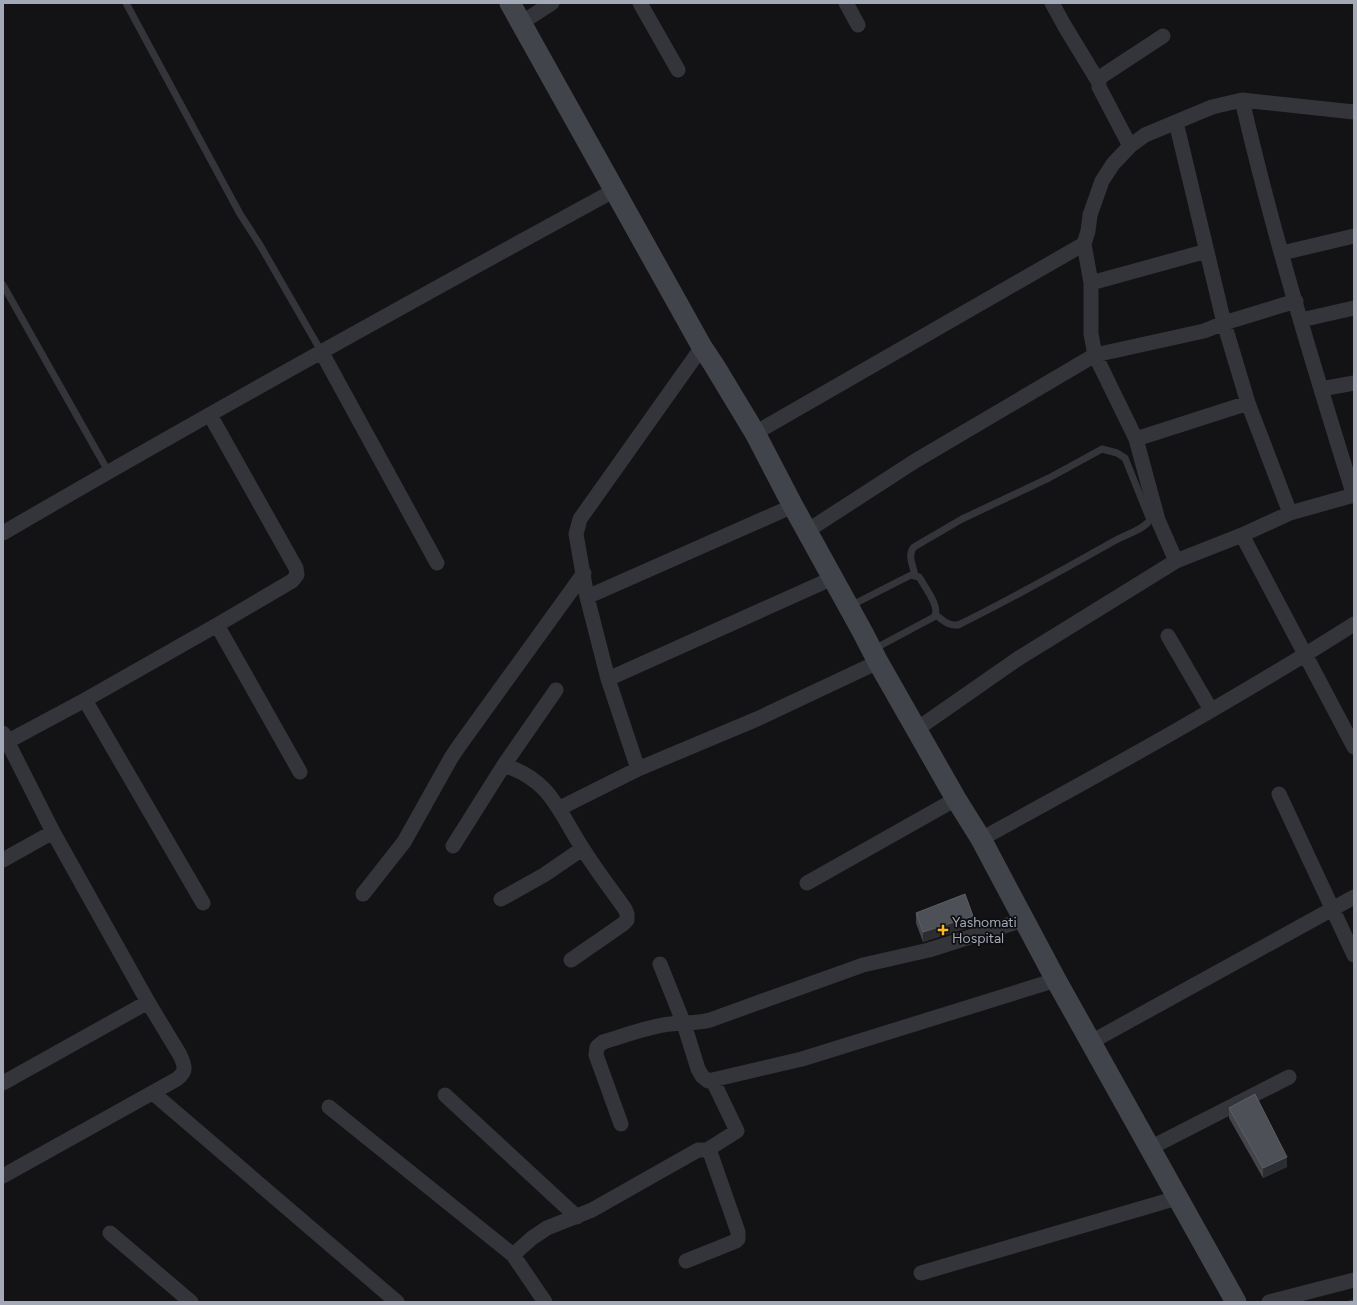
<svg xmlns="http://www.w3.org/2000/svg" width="1357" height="1305" viewBox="0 0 1357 1305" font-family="Figtree,sans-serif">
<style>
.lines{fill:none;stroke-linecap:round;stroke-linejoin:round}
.stream{stroke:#28323a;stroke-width:4}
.lane{stroke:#34353a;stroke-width:7}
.street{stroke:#34353a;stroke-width:15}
.secondary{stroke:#41444b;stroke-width:21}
.wall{fill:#43454b}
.shaded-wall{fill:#2c2d31}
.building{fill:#4e5057;stroke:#5b5e66}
.poi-dot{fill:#ffb721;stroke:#0e0e10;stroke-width:1.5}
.labels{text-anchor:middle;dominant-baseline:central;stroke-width:3.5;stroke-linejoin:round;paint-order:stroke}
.poi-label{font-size:14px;fill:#a3a9b7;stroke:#0e0e10;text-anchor:start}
</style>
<rect width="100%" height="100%" fill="#131315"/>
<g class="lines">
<path class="stream" d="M 1350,1302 L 1354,1301"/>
<path class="lane" d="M 126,3 L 240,214 L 260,245 L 321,351
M 3,285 L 108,471
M 915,575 C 913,566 907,554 914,547 L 962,519 L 1049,478 L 1102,449 L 1117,453 L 1125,458 L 1150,520 C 1143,530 1127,534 1116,540 C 1064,569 1012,599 958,625 C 948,626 943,620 936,615
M 850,606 L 911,575 L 919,577 L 921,580 C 926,589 941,608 934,617 L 874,649"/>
<path class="street" d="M 640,3 L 678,70
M 846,3 L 858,25
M 1052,3 L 1064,25 L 1098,81
M 521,23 L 552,3
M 1242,100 C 1273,234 1313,365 1354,496
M 1176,122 L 1224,323 L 1248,403 L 1290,513
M 1130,146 L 1099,87 L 1099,78 L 1163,36
M 1084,244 L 1091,283 L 1091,334 L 1095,355 L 1136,439 L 1158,520 L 1176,561
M 1282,253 L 1354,236
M 1091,283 L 1207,251
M 1301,320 L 1354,308
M 321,351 L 437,563
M 1321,389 L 1354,383
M 755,433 L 1084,244 L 1088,231 L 1090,215 L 1102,181 L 1113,164 L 1130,146 L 1145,135 L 1212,107 L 1242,100 L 1354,112
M 1136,439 L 1248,403
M 807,531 L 915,461 L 1095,355 L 1204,331 L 1224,323 L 1296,301
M 3,533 C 205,415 410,302 615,190
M 1242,535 L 1354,747
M 587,597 L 793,506
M 217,625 L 300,772
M 1168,636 L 1211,710
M 608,679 L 833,578
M 85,700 L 203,903
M 917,729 L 1019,658 L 1176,561 L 1242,535 L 1290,513 L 1354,495
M 3,733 L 53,832 L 148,1002 L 180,1055 C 185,1066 187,1071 177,1079 L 3,1176
M 3,744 L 85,700 L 217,625 L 292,581 L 297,575 L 296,568 L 210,415
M 504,765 C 552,781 558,811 583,849 C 596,870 611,889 625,909 L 627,914 L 627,920 L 623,924 L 571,960
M 638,769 L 608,679 L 587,597 L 576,534 L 580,519 L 702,347
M 1279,794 L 1354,955
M 560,808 L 638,769 L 757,719 L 878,662
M 981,839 C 1107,770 1233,701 1354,624
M 453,846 L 504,765 L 556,690
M 3,860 L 53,832
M 807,883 L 956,799
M 363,894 L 404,842 L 451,758 L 459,746 L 584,573
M 501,899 L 544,875 L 582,849
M 660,964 L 684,1024 L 698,1069 L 702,1076 L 708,1081 L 802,1059 L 1056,980
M 1091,1042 L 1354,897
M 3,1083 L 148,1002
M 153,1093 L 397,1302
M 445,1095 L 577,1217
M 329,1107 L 513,1255 L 545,1302
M 621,1124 L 596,1055 L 597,1047 L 603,1042 C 623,1036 650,1026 670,1024 C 684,1022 696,1024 710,1020 L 863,965 L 929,950 L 1023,920
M 1150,1148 L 1289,1077
M 707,1150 L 737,1131 L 713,1081
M 110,1233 L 191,1302
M 513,1255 L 532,1238 L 547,1228 L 592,1210 L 698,1150 L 707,1150 L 710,1152 L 738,1232 L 738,1239 L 736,1241 L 686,1261
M 921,1273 L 1177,1198
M 1269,1302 L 1354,1280"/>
<path class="secondary" d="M 510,3 L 702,347 L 714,365 L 755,433 L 793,506 L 862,631 L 878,662 L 956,799 L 981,839 L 1056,980 L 1236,1302"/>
</g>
<path class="wall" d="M 916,913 L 973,926 L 923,942 L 916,923 Z
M 1229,1108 L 1287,1167 L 1263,1178 L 1229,1118 Z"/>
<path class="shaded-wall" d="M 973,916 L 973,926 L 923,942 L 923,932 Z
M 1287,1157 L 1287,1167 L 1263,1178 L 1263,1168 Z"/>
<path class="building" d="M 965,894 L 973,916 L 923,932 L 916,913 Z
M 1255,1094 L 1287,1157 L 1263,1168 L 1229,1108 Z"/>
<path class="poi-dot" d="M941 924h4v4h4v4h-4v4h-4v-4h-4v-4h4z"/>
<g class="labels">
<g class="poi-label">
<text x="952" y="922">Yashomati<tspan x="952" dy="16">Hospital</tspan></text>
</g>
</g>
<rect width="1357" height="1305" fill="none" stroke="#a3a9b7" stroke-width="8"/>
</svg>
